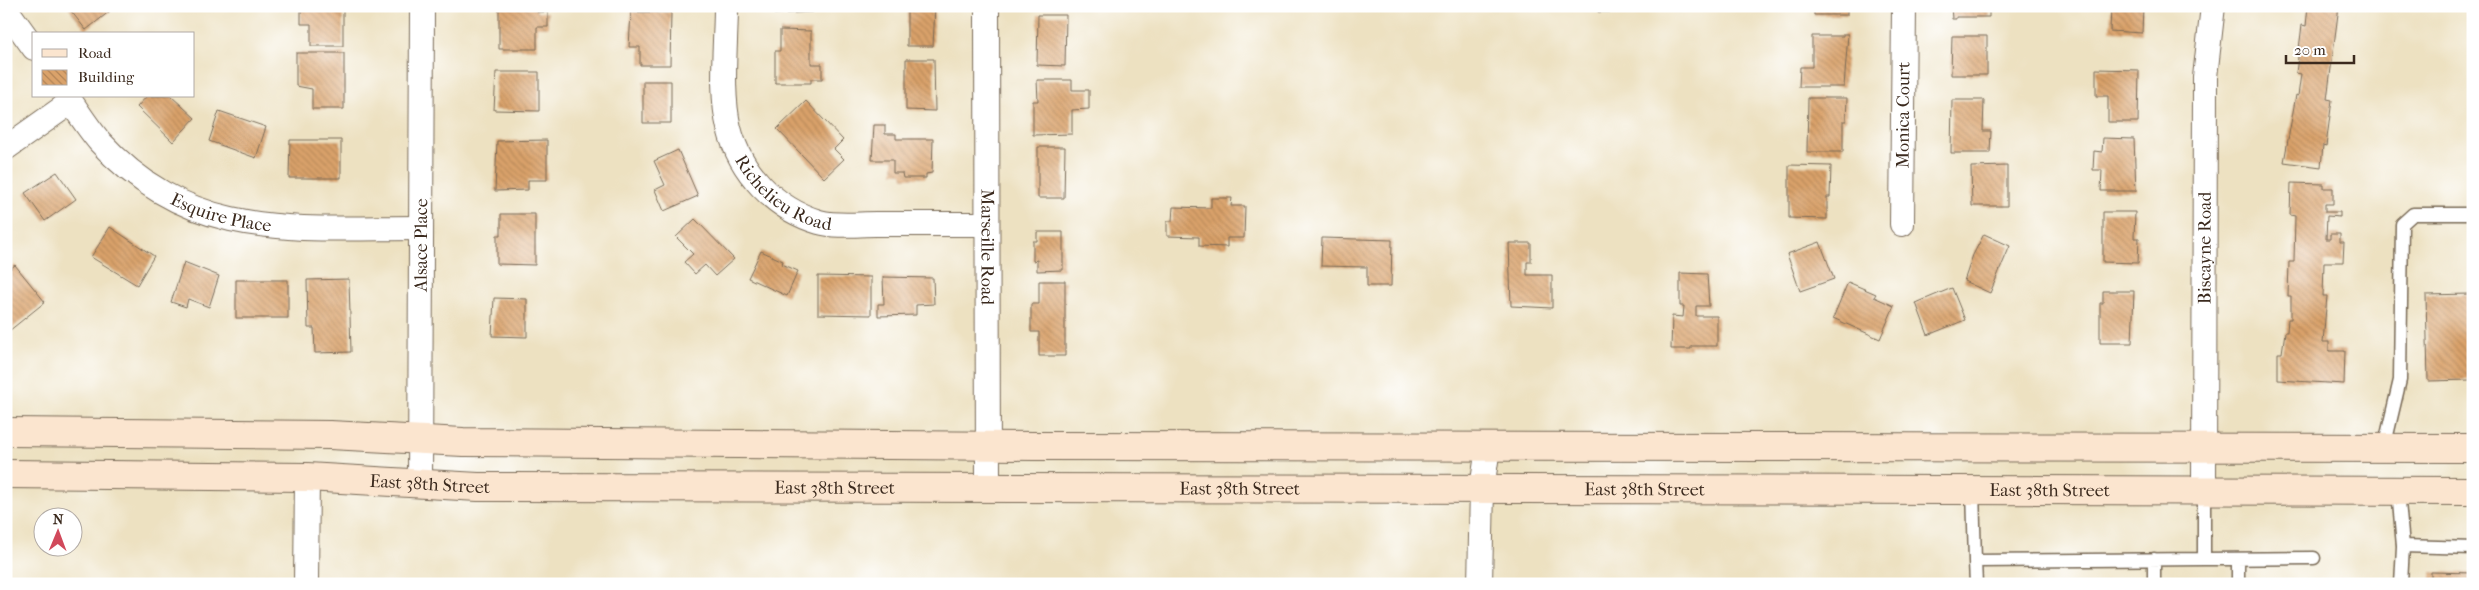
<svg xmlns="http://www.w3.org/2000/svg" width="2479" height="590" viewBox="0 0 2479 590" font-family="'IM FELL French Canon',serif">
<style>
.building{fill:url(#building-back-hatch)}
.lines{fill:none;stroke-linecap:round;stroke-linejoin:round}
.service-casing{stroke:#796a57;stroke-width:15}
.minor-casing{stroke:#796a57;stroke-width:26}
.secondary-casing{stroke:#796a57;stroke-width:30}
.service{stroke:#fff;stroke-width:12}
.minor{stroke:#fff;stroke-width:24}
.secondary{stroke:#fbe5cf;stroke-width:28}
.labels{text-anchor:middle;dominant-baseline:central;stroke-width:4;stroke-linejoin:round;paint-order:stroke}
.street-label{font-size:18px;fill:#3b2a1e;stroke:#fff}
</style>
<defs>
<pattern id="building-back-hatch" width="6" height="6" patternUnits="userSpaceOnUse" patternTransform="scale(1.25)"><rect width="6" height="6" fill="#daa26a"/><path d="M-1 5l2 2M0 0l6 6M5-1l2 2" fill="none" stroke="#b28457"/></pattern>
</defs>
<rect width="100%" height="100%" fill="#fff"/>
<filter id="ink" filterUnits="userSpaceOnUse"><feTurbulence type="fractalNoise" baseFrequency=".02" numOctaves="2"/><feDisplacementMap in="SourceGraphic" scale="10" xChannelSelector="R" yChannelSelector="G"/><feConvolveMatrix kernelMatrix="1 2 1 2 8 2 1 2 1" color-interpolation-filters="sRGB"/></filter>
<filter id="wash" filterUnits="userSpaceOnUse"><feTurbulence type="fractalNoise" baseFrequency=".0096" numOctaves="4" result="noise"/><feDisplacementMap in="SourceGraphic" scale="20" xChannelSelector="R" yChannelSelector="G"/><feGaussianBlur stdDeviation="1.12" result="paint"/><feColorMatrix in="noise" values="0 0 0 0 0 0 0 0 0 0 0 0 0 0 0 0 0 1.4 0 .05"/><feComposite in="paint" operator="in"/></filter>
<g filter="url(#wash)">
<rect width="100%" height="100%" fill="#ede1c1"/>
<g id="blocks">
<path class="building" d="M 67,6 L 107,6 L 110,11 L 86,30 Z
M 301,6 L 343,6 L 343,46 L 311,46 L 311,24 L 301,24 Z
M 499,6 L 537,6 L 537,12 L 548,12 L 548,27 L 537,27 L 537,49 L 499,49 Z
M 775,6 L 813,6 L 813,12 L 774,14 Z
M 907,6 L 935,6 L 933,46 L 907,46 Z
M 1598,6 L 1610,6 L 1610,12 L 1598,12 Z
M 1814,6 L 1847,6 L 1847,15 L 1814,15 Z
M 1951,6 L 1989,6 L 1989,17 L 1956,17 L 1956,19 L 1952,19 Z
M 2111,6 L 2143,6 L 2142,33 L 2110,31 Z
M 2308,6 L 2339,6 L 2327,99 L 2332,100 L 2326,146 L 2323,145 L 2321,167 L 2284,162 L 2296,95 L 2298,96 L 2301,74 L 2296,73 L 2302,25 L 2306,26 Z
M 631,12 L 671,12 L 670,65 L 640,65 L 640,47 L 629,47 Z
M 1038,15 L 1066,15 L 1065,66 L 1037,65 Z
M 780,30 L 811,31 L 811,64 L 822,64 L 822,79 L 811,79 L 811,83 L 775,83 L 775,51 L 780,51 Z
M 1843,34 L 1848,34 L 1844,87 L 1799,87 L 1800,67 L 1812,67 L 1812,36 L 1843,36 Z
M 1952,36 L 1987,36 L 1987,75 L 1951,75 Z
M 296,53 L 344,53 L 344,109 L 312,109 L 312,89 L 296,86 Z
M 906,59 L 934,59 L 935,111 L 906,110 Z
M 2096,69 L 2139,70 L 2138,122 L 2108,122 L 2108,96 L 2096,96 Z
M 496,72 L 539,72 L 539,111 L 494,110 Z
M 1037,80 L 1072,80 L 1072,90 L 1089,90 L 1089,109 L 1072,110 L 1072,134 L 1033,135 L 1033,101 L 1038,101 Z
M 643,81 L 671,81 L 671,123 L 643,123 Z
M 147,96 L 171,96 L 195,118 L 173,142 L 137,107 Z
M 1808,98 L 1847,98 L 1846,121 L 1843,121 L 1843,152 L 1807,152 Z
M 1952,100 L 1984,100 L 1983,131 L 1991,131 L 1990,153 L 1951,153 Z
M 806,101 L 843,140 L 834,149 L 844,159 L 824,178 L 777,129 Z
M 219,111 L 266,127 L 256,158 L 209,141 Z
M 874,125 L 885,125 L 885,134 L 896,134 L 896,139 L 933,139 L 932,173 L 926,174 L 926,178 L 903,178 L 902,173 L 893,173 L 893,160 L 872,160 Z
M 2103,138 L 2134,139 L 2136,191 L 2101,191 L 2102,170 L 2093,170 L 2094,151 L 2102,152 Z
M 290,140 L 341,140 L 341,178 L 289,178 Z
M 547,140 L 547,180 L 528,180 L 528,190 L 495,191 L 497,141 Z
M 1038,147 L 1065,147 L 1064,198 L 1038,198 Z
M 678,150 L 698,196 L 664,211 L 655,190 L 665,185 L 654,161 Z
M 1789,165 L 1831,166 L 1830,197 L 1827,197 L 1827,219 L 1789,218 Z
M 2007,166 L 2007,206 L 1972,206 L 1971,167 Z
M 57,172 L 76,199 L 45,221 L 25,193 Z
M 2291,183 L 2324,184 L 2324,188 L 2333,188 L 2333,204 L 2325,204 L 2325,212 L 2340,212 L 2340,217 L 2327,216 L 2326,239 L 2330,239 L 2330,234 L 2340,234 L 2340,242 L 2344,242 L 2343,262 L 2324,262 L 2323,296 L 2327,296 L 2323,342 L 2329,342 L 2329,351 L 2345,351 L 2344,384 L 2278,380 L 2278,353 L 2282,353 L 2285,332 L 2287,332 L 2288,319 L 2291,319 L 2291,296 L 2288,296 L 2289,262 L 2294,262 L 2295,216 L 2290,215 Z
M 1211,198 L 1232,198 L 1231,206 L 1245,206 L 1244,238 L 1227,238 L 1227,247 L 1199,246 L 1199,237 L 1167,236 L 1167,221 L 1172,221 L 1173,207 L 1211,208 Z
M 2103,212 L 2135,212 L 2134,238 L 2139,238 L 2138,263 L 2103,262 Z
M 501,214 L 535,214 L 535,265 L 497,264 L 497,235 L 501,235 Z
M 695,219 L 734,259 L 715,276 L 705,265 L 695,274 L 684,262 L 693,254 L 676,237 Z
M 110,227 L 154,256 L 137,285 L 91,257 Z
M 1037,232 L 1063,232 L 1063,270 L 1037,271 L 1037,260 L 1033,261 L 1033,241 L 1037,241 Z
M 1984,234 L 2010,246 L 1990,293 L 1964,281 L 1973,255 Z
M 1322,238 L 1392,240 L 1391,286 L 1367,286 L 1367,267 L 1321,266 Z
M 1820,242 L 1834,279 L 1800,291 L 1787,254 Z
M 1509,243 L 1531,243 L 1531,262 L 1527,262 L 1527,275 L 1552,275 L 1552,308 L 1511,306 Z
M 761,251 L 783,261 L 782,264 L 798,271 L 787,296 L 748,278 Z
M 184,262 L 219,276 L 209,307 L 188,299 L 186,307 L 171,302 Z
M 15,265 L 45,302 L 9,331 L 6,328 L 6,272 Z
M 1680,273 L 1707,274 L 1709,306 L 1696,306 L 1696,316 L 1717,316 L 1717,346 L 1691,346 L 1691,349 L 1671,349 L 1672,316 L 1683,317 L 1684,306 L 1680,306 Z
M 818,276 L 871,277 L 871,315 L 818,314 Z
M 883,277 L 933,278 L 934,304 L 916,305 L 916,315 L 878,316 L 878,304 L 884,304 Z
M 349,279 L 351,352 L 315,353 L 314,328 L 308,328 L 307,280 Z
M 236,280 L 288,280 L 288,318 L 236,318 Z
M 1039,281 L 1065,281 L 1065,356 L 1039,356 L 1039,332 L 1031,332 L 1031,304 L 1039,304 Z
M 1848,282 L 1876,294 L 1874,297 L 1894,306 L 1880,339 L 1833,318 Z
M 1952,288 L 1965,320 L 1928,335 L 1916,303 Z
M 2103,291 L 2134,291 L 2132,343 L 2100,343 L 2100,303 L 2103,303 Z
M 2470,294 L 2471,342 L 2473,342 L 2473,367 L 2470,367 L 2470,380 L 2428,381 L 2426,295 Z
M 494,298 L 527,299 L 527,337 L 492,336 Z
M 2431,572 L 2473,573 L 2473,584 L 2431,584 Z"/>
</g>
</g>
<g filter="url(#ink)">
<use href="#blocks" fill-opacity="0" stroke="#796a57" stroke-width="1"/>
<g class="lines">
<defs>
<path id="service" d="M 2384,448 L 2400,380 L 2402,224 L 2413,214 L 2473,214
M 1973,489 L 1975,561 L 2204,559 L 2204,490
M 2398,491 L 2403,546 L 2473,548
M 2154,559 L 2154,584
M 2204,559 L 2314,558
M 1975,561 L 1976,584
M 2238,584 L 2238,559
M 2401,584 L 2403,546"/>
<g id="minor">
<path id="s1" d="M 726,6 C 726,44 720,91 729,128 C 740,172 775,209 819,222 C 837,227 857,224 876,224 C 913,224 949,224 986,224"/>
<path id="s2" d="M 987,6 L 988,488"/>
<path d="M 6,9 L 34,48"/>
<path id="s3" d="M 67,96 C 78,112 88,128 100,142 C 191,242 298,228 420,228"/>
<path d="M 6,148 L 71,102"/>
<path id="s4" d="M 1902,224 L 1904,6"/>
<path id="s5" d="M 420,484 L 422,6"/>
<path id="s6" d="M 2204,490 L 2205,77 L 2213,6"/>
<path d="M 306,584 L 307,477"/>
<path d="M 1480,584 L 1482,488 L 1488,448"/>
</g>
<g id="secondary">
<path d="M 6,432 L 330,435 L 463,442 L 1034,446 L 2473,448"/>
<path id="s7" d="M 6,474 L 307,477 L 478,487 L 2473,491"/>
</g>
</defs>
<use href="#service" class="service-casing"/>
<use href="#minor" class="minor-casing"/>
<use href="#secondary" class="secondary-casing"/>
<use href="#service" class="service"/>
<use href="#minor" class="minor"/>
<use href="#secondary" class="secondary"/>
</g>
</g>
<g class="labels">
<g class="street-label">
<text stroke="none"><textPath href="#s4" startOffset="109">Monica Court</textPath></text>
<text stroke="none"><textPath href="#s1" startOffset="212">Richelieu Road</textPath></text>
<text stroke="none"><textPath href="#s3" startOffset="200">Esquire Place</textPath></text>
<text stroke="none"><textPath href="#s5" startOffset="239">Alsace Place</textPath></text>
<text stroke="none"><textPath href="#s2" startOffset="241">Marseille Road</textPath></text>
<text stroke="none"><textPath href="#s6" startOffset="242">Biscayne Road</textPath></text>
<text stroke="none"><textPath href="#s7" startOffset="424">East 38th Street</textPath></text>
<text stroke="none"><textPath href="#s7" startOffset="829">East 38th Street</textPath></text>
<text stroke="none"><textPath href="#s7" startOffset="1234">East 38th Street</textPath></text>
<text stroke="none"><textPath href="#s7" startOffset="2044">East 38th Street</textPath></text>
<text stroke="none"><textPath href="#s7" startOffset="1639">East 38th Street</textPath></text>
</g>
</g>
<rect width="2479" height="590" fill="none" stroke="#fff" stroke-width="25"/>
<rect x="32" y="32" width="162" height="65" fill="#ffffff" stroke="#b1aaa5"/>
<rect x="42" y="49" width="25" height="8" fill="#fbe5cf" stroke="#b1aaa5"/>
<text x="78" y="58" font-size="15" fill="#3b2a1e">Road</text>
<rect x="42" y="70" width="25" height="15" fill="url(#building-back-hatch)" stroke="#b1aaa5"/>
<text x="78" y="82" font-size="15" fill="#3b2a1e">Building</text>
<g transform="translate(58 532) rotate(1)"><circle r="24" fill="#ffffff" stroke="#b1aaa5"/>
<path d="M0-4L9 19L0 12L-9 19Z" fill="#d1495b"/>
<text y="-8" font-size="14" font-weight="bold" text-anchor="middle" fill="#3b2a1e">N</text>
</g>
<path d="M2286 55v8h68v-8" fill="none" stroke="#3b2a1e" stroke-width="2.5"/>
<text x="2294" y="55" font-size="15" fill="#3b2a1e" stroke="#ffffff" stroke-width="4" paint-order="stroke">20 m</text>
</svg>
